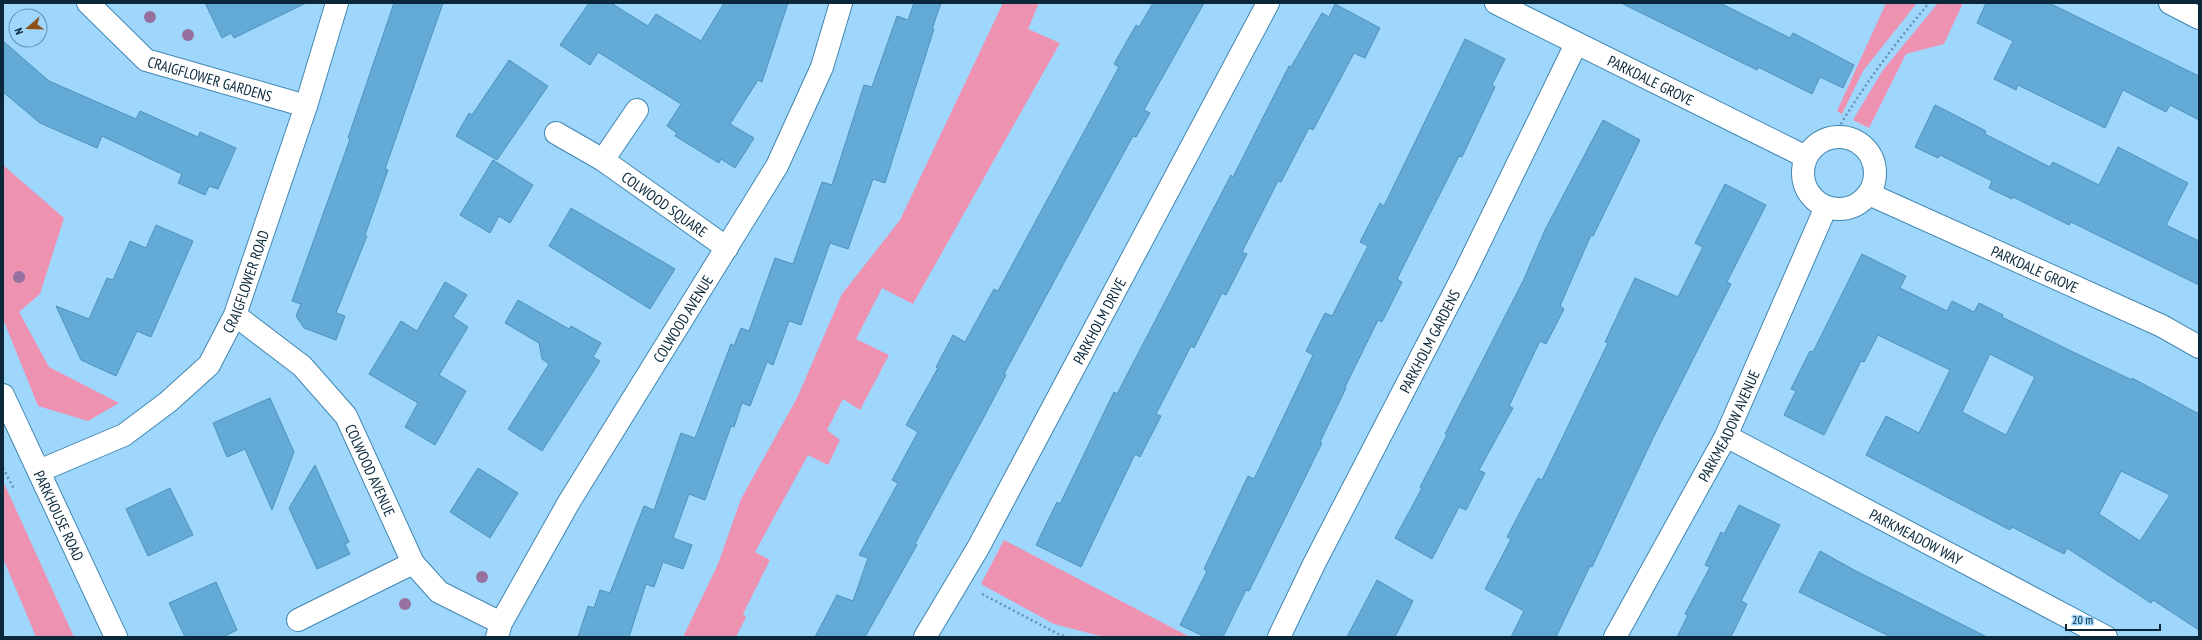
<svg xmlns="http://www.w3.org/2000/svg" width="2202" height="640" viewBox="0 0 2202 640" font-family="'PT Sans Narrow',sans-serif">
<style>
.green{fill:#ee92b2}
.building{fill:#64aad7;stroke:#4d93be;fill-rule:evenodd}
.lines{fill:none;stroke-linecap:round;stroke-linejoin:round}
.minor-casing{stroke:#4086b1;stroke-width:24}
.major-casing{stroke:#4086b1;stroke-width:24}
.path{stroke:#6492b0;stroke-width:2.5;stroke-dasharray:2 3;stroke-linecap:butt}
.minor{stroke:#fff;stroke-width:22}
.major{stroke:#fff;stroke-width:22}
.tree{fill:#96709e}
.labels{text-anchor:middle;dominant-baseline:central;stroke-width:3;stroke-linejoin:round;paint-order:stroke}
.street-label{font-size:15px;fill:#0a283a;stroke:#9fd7fc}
</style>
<rect width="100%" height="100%" fill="#9fd7fc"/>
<path class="green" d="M 1003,3 L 1039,3 L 1028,29 L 1060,43 L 913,304 L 882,288 L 856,339 L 889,355 L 860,410 L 843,399 L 827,430 L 840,440 L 828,465 L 808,455 L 755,552 L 770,560 L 743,614 L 746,617 L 736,637 L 683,637 L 718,564 L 741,499 L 797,398 L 842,294 L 900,220 Z
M 1886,3 L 1917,3 L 1863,71 L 1842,114 L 1837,111 Z
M 1938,3 L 1963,3 L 1944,44 L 1906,54 L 1869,128 L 1853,120 L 1883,70 Z
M 3,165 L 64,218 L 40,294 L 19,312 L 49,367 L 119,403 L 88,421 L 38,406 L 3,319 Z
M 3,481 L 74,637 L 36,637 L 3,558 Z
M 1004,540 L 1190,637 L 1104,637 L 1054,624 L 981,584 Z"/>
<path class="building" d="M 205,3 L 306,3 L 234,38 L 231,33 L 222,38 Z
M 394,3 L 443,3 L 385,169 L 388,170 L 365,235 L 367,236 L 336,313 L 345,316 L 336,340 L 304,328 L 296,316 L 301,304 L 292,301 L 350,139 L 348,138 Z
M 589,3 L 611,3 L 648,26 L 656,14 L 701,41 L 724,3 L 788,3 L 762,82 L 758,80 L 730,124 L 754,138 L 735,168 L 721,159 L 719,163 L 675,136 L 677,133 L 667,126 L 681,104 L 598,52 L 590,65 L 560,45 Z
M 914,3 L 941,3 L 932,29 L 934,29 L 885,183 L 873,179 L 848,249 L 830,243 L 801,325 L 789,321 L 773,365 L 767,362 L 750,406 L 742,403 L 734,427 L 731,426 L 705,500 L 689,494 L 673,538 L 692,545 L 683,569 L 663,562 L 654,587 L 646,584 L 629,637 L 578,637 L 588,606 L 594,608 L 600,590 L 610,593 L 644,506 L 654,510 L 681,433 L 695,438 L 731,344 L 734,346 L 741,328 L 749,331 L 775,258 L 793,264 L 822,182 L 832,185 L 864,85 L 872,87 L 897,16 L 908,20 Z
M 1153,3 L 1204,3 L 1144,110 L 1150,113 L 1136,137 L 1133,136 L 1092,211 L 1004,374 L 1006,375 L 985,415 L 915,544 L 917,545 L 865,637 L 815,637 L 837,595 L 853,601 L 868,558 L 859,555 L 898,483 L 892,480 L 918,432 L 906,425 L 938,368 L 936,367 L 953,335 L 965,342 L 994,289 L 998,291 L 1119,67 L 1114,64 L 1136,25 L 1139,27 Z
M 1621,3 L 1720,3 L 1790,38 L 1793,33 L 1854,65 L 1843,88 L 1820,77 L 1812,94 L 1758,67 L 1757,70 Z
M 1986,3 L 2049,3 L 2199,76 L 2199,120 L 2170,105 L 2166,112 L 2123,90 L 2105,128 L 2018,85 L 2016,90 L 1994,79 L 2013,41 L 1977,23 Z
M 1335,4 L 1380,28 L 1365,58 L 1354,53 L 1313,130 L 1309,128 L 1281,182 L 1278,181 L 1242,252 L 1247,254 L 1226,295 L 1222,293 L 1194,348 L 1191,346 L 1156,414 L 1161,416 L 1140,457 L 1135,454 L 1081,567 L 1036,545 L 1057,502 L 1060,504 L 1114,392 L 1117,394 L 1231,175 L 1233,177 L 1289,66 L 1291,67 L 1322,13 L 1329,17 Z
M 1465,39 L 1505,59 L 1492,85 L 1495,87 L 1462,157 L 1459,156 L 1397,279 L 1402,282 L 1382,322 L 1378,320 L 1345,387 L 1346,388 L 1320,442 L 1322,443 L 1249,591 L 1246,590 L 1223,637 L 1205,637 L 1180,625 L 1207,571 L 1204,569 L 1248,476 L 1254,479 L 1313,355 L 1306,351 L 1325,313 L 1332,316 L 1368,246 L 1360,242 L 1380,203 L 1384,206 Z
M 3,41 L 49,81 L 136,119 L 140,111 L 198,137 L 200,132 L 236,148 L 218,189 L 209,186 L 205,195 L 178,183 L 182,174 L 102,136 L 97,148 L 40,123 L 3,92 Z
M 509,60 L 548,86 L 497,160 L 456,136 L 469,113 L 472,115 Z
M 1935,105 L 1986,131 L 1985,134 L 2050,167 L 2053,162 L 2099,185 L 2118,147 L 2188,183 L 2166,225 L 2199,241 L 2199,285 L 2071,222 L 2069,225 L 2013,197 L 2012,199 L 1989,188 L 1992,181 L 1940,155 L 1938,158 L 1915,147 Z
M 1603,120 L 1640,140 L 1593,236 L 1591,235 L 1560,306 L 1564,309 L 1546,344 L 1540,341 L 1509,406 L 1513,408 L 1479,470 L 1485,473 L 1466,510 L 1459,507 L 1432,559 L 1395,538 L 1422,488 L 1420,487 L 1447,435 L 1445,434 L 1524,279 L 1545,230 Z
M 493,160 L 533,185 L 510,223 L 499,216 L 490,233 L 460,215 Z
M 1725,184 L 1766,205 L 1727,282 L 1731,284 L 1654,436 L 1592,567 L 1590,566 L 1556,637 L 1511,637 L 1524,611 L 1485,589 L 1511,539 L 1507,537 L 1538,478 L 1542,480 L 1608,343 L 1605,342 L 1635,278 L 1678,297 L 1703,247 L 1695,243 Z
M 571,208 L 675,269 L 650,309 L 549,246 Z
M 156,225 L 193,241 L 151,337 L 137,331 L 116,376 L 81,360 L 56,306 L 89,319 L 107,278 L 113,280 L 130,241 L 146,248 Z
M 1862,254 L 1906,276 L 1900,288 L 1947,311 L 1952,301 L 1974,312 L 1979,303 L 2003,315 L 2002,317 L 2071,351 L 2132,380 L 2132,378 L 2199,414 L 2199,630 L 2153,600 L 2151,603 L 2067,548 L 2064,554 L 2012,527 L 2010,530 L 1866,455 L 1886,416 L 1919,433 L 1950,370 L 1878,335 L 1864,362 L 1861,361 L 1824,435 L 1784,415 L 1796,391 L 1791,389 L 1810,351 L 1813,352 ZM 1990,354 L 2035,377 L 2006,435 L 1962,412 ZM 2121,471 L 2170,495 L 2140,541 L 2099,514 Z
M 445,282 L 467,295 L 453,317 L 468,327 L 439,375 L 466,391 L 435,445 L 405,427 L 418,403 L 369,374 L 401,321 L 417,331 Z
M 518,300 L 569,329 L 571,326 L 601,343 L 593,357 L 600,361 L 542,451 L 508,429 L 549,364 L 542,359 L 539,343 L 505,323 Z
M 270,398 L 294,452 L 272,510 L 245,449 L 227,457 L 213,423 Z
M 315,465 L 349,542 L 345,544 L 350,554 L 317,569 L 289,508 Z
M 478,468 L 518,493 L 490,538 L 450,512 Z
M 170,488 L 193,535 L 148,556 L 126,509 Z
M 1739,505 L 1780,525 L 1741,601 L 1747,604 L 1731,637 L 1677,637 L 1688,615 L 1685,614 L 1710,567 L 1705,565 L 1721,532 L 1724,534 Z
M 1820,551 L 1856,571 L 1987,637 L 1891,637 L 1799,592 Z
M 1377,580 L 1413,601 L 1395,637 L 1347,637 Z
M 216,582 L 237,630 L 223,637 L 185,637 L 169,603 Z"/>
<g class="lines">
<defs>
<g id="minor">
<path id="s1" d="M 88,3 L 146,60 L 306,106"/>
<path id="s2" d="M 1496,3 L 1806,157"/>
<path d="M 2170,3 L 2199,18"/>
<path id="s3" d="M 556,133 L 603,160 L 727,248"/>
<circle cx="1839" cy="173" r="36"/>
<path d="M 603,160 L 637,110"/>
<path id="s4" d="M 1869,194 L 2162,326 L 2199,347"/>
<path id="s5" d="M 235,315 L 302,366 L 346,416 L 413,563 L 439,592 L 501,623"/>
<path id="s6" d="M 1726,436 L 2106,637"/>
<path id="s7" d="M 39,471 L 124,435 L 168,402 L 209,365 L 235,315 L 306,106 L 337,3"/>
<path d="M 298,620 L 413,563"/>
<path id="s8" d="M 497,637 L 501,623 L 569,502 L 777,166 L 822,67 L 841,3"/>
<path id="s9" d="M 925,637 L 978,548 L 1268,3"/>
<path id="s10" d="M 1279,637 L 1314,564 L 1465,272 L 1576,44"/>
<path id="s11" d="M 1615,637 L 1726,436 L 1826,207"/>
</g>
<g id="major">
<path id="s12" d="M 3,395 L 116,637"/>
</g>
</defs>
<use href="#minor" class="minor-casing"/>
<use href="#major" class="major-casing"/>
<path class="path" d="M 1833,137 C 1861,89 1893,46 1929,3
M 3,468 L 14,489
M 982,594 L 1060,635 L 1068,637"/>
<use href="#minor" class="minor"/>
<use href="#major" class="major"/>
</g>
<g class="tree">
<circle cx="150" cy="17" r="6"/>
<circle cx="188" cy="35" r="6"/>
<circle cx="19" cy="277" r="6"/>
<circle cx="482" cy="577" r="6"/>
<circle cx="405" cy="604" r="6"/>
</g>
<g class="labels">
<g class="street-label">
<text stroke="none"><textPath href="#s1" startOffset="148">CRAIGFLOWER GARDENS</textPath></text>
<text stroke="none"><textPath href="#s2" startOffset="173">PARKDALE GROVE</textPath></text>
<text stroke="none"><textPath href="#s3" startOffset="130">COLWOOD SQUARE</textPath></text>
<text stroke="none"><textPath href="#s4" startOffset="182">PARKDALE GROVE</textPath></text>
<text stroke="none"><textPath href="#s7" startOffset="294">CRAIGFLOWER ROAD</textPath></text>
<text stroke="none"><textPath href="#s8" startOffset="369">COLWOOD AVENUE</textPath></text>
<text stroke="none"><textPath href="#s9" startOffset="361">PARKHOLM DRIVE</textPath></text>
<text stroke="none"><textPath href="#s10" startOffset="332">PARKHOLM GARDENS</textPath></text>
<text stroke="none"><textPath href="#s11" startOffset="240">PARKMEADOW AVENUE</textPath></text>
<text stroke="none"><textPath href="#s5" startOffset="210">COLWOOD AVENUE</textPath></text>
<text stroke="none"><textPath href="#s12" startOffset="133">PARKHOUSE ROAD</textPath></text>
<text stroke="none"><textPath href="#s6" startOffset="215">PARKMEADOW WAY</textPath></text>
</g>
</g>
<rect width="2202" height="640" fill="none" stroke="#0a283a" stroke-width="8"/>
<g transform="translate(28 28) rotate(250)"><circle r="19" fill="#9fd7fc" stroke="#6391ae"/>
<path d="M0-3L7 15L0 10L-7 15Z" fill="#905117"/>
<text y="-6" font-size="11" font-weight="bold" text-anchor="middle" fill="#0a283a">N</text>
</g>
<path d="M2066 624v6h94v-6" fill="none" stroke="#0a283a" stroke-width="2"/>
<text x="2072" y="624" font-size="12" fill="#0a283a" stroke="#9fd7fc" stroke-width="3" paint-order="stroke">20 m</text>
</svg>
